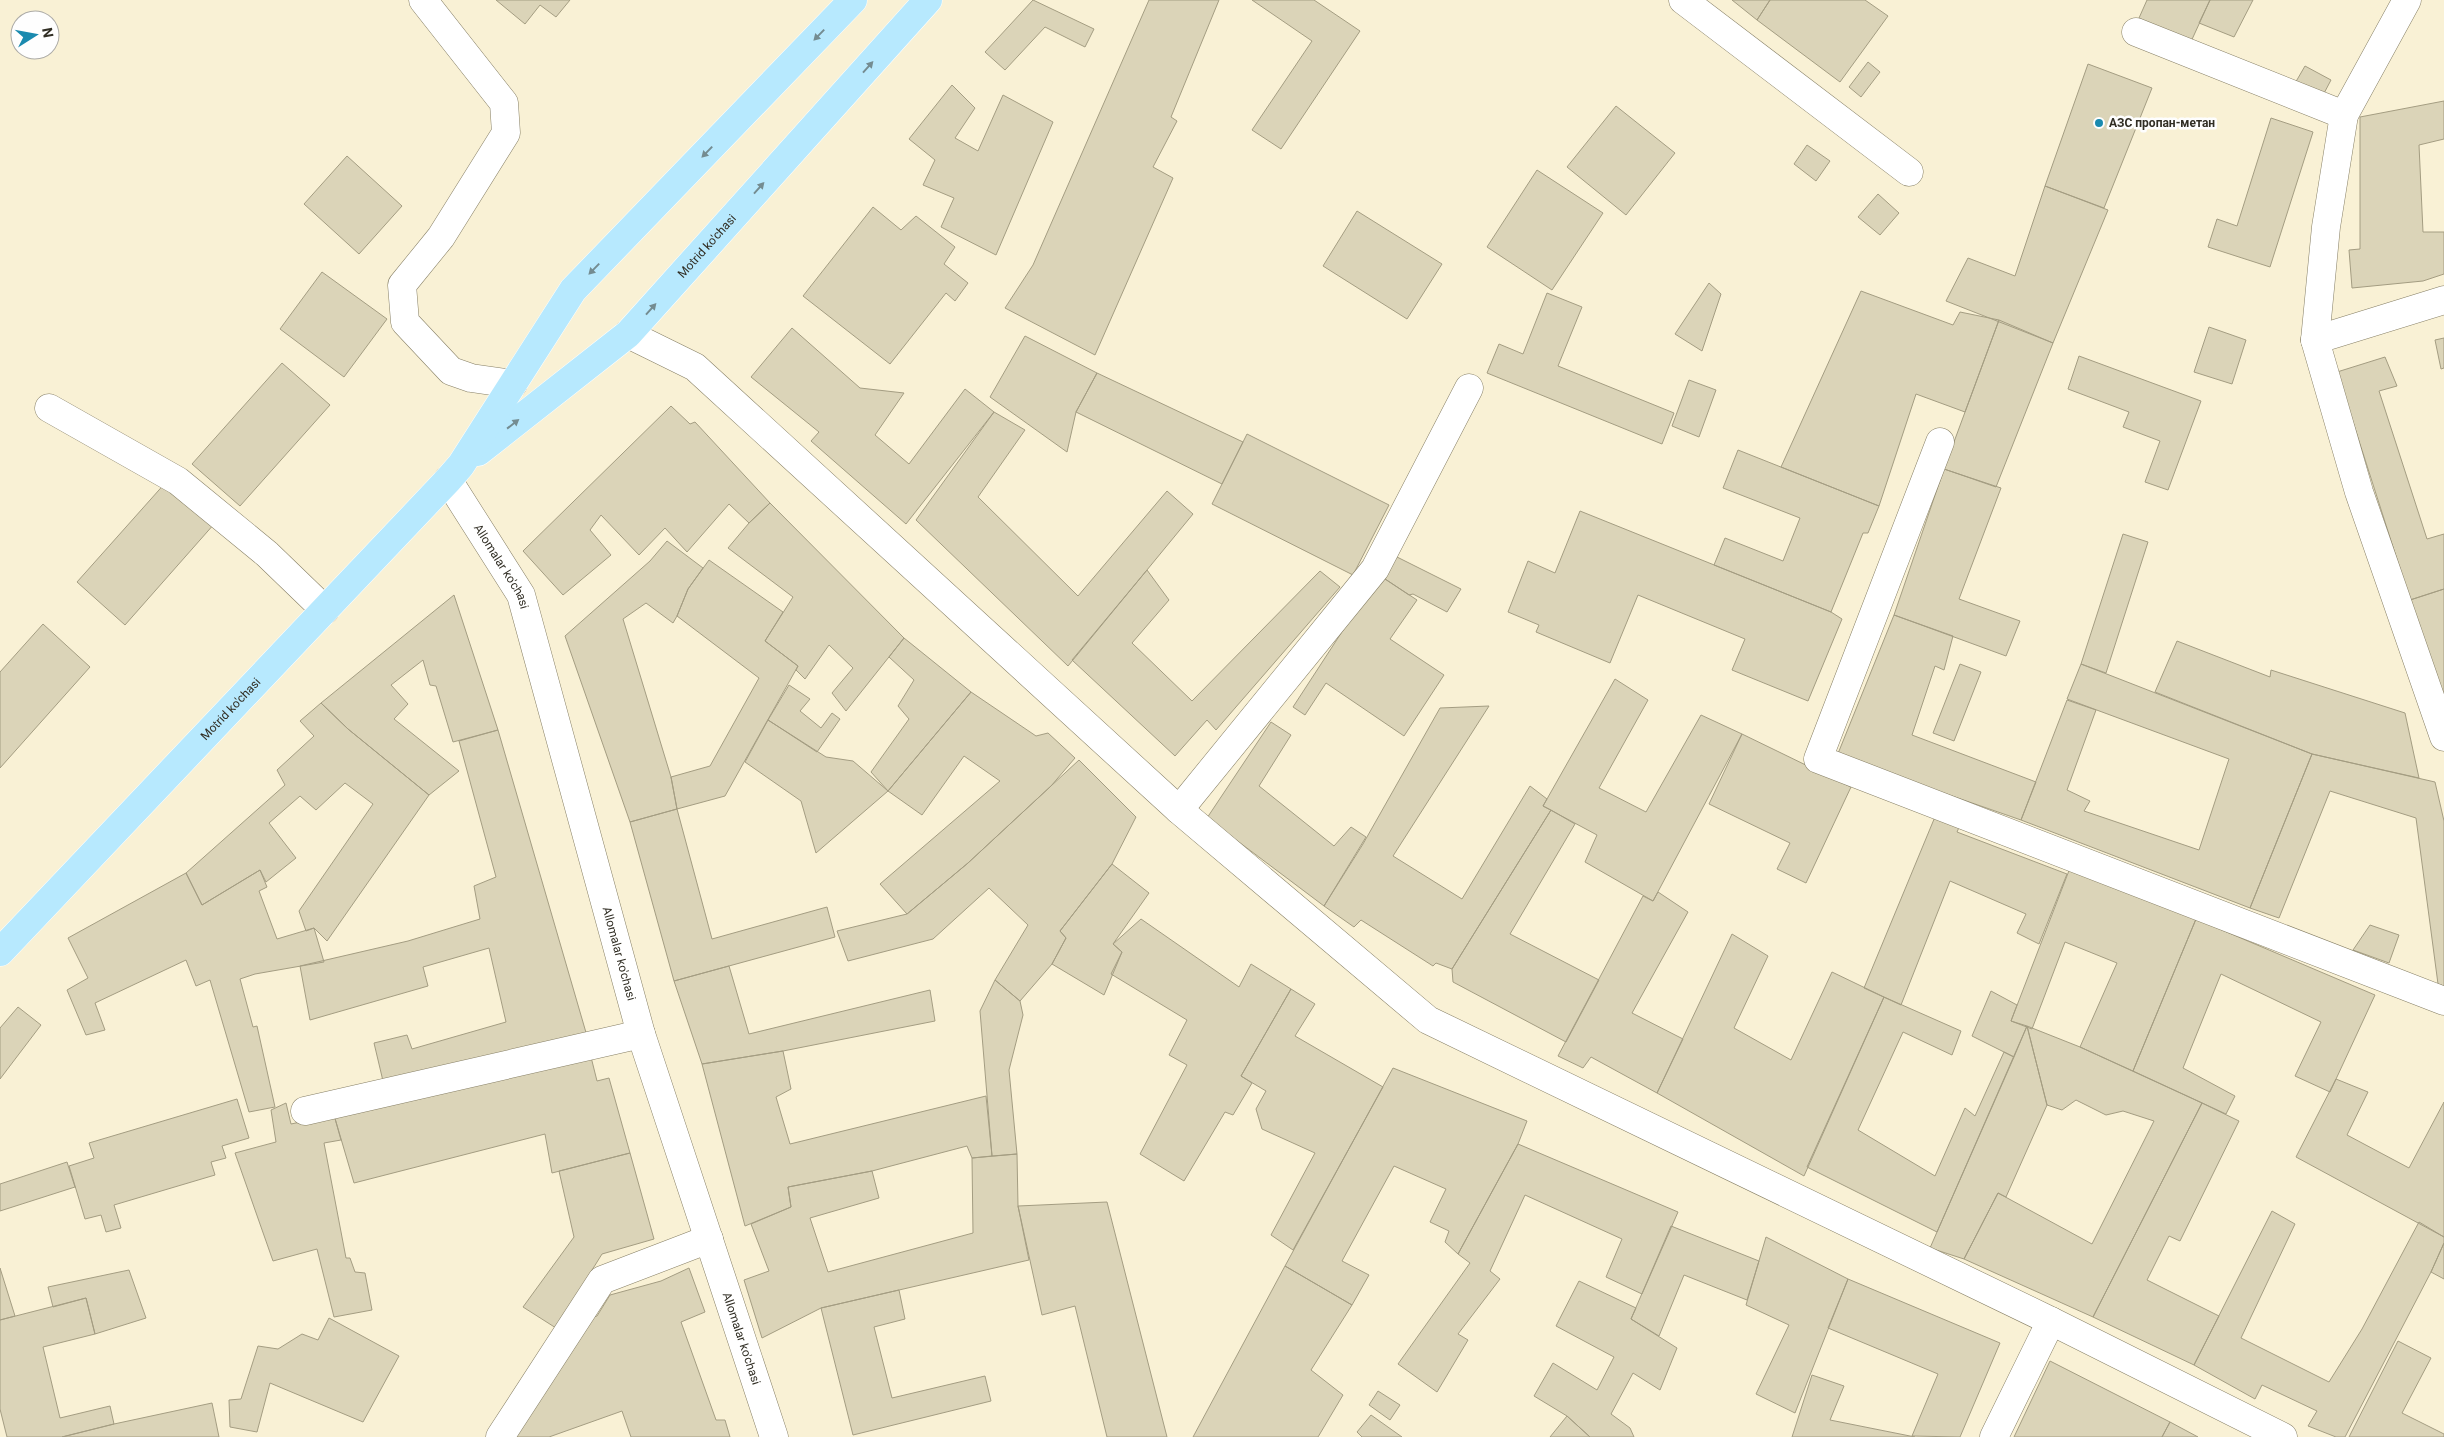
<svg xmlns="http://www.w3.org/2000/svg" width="2444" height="1437" viewBox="0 0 2444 1437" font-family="Roboto,sans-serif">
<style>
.building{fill:#dbd4b8;stroke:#a49d82}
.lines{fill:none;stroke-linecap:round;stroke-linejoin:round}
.minor-casing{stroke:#867f65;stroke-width:29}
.major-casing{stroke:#fff;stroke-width:29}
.minor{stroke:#fff;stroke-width:28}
.major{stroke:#b7e9fe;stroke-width:28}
.oneway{fill:#748c91}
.poi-dot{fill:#1a8aaf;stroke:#fefefe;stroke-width:2}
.labels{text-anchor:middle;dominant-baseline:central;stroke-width:5;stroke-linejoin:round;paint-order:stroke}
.poi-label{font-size:12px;font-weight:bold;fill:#312e24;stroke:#fefefe;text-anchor:start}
.street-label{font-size:12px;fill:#312e24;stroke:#fefefe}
</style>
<rect width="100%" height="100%" fill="#f9f1d5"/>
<path class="building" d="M 496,0 L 570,0 L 556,17 L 540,5 L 525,24 Z
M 1033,0 L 1094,29 L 1085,47 L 1045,27 L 1005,70 L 985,52 Z
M 1149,0 L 1219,0 L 1171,117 L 1177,121 L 1153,167 L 1173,178 L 1095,355 L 1005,308 L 1033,265 Z
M 1252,0 L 1314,0 L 1360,31 L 1281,149 L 1252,130 L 1312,41 Z
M 1732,0 L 1770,0 L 1757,20 Z
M 1770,0 L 1865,0 L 1888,16 L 1840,82 L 1757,20 Z
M 2147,0 L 2210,0 L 2189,46 L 2139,18 Z
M 2210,0 L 2253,0 L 2234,37 L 2199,23 Z
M 1868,62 L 1880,72 L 1861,97 L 1849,87 Z
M 2088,64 L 2152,88 L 2104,208 L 2045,186 Z
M 2305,66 L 2331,80 L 2321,99 L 2294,85 Z
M 952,85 L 975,108 L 955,138 L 978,151 L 1003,95 L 1053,122 L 996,255 L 941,227 L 954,198 L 923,185 L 935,160 L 909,139 Z
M 2444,101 L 2444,139 L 2419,145 L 2423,232 L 2444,232 L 2444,274 L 2423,281 L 2352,288 L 2349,250 L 2360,249 L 2360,117 Z
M 1616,106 L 1675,153 L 1626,215 L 1567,167 Z
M 2271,118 L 2313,132 L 2270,267 L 2208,247 L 2217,219 L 2237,226 Z
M 1807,145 L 1830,161 L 1816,181 L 1794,164 Z
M 347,156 L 402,206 L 359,254 L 304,204 Z
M 1537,170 L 1603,213 L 1552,290 L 1487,247 Z
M 2045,186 L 2108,210 L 2053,343 L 1946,301 L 1968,258 L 2015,276 Z
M 1878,194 L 1899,213 L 1880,235 L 1858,217 Z
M 873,207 L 901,230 L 916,216 L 955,247 L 944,264 L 968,283 L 955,301 L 946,293 L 890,364 L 803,296 Z
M 1357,211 L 1442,264 L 1407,319 L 1323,266 Z
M 322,272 L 387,319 L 344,377 L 280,329 Z
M 1709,283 L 1721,294 L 1702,351 L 1675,334 Z
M 1861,291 L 1953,325 L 1960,312 L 1999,320 L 1965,412 L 1916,394 L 1879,506 L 1781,467 Z
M 1547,293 L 1582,307 L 1558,366 L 1674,413 L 1662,444 L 1487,373 L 1499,344 L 1523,354 Z
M 1999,320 L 2053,343 L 1996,487 L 1944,469 Z
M 2209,327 L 2246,340 L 2232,384 L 2194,372 Z
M 792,328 L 860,388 L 904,393 L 875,435 L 909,464 L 965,389 L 994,412 L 906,524 L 811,441 L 819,432 L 751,377 Z
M 1025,336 L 1097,373 L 1076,412 L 1067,452 L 990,397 Z
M 2444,338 L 2444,368 L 2441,369 L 2435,340 Z
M 2079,356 L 2201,401 L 2168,490 L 2145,482 L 2160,441 L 2123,427 L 2129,412 L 2068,389 Z
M 2385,357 L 2397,386 L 2379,391 L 2427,539 L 2444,534 L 2444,589 L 2410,600 L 2337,372 Z
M 282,363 L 330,405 L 240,506 L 192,464 Z
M 1097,373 L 1243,442 L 1222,484 L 1076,412 Z
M 1689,380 L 1716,390 L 1699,437 L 1672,426 Z
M 671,406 L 690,424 L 695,422 L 770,503 L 749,523 L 729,504 L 687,552 L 665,528 L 639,555 L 601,515 L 590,530 L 611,555 L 563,595 L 523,551 Z
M 994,412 L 1025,430 L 978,497 L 1078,596 L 1167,491 L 1193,514 L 1068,666 L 916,520 Z
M 1247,434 L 1389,505 L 1353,575 L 1212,504 Z
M 1738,450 L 1879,506 L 1868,533 L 1863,533 L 1831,612 L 1714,565 L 1725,538 L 1783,561 L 1800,518 L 1723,488 Z
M 1944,469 L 2001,488 L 1959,599 L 2020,621 L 2006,656 L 1894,615 Z
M 167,481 L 215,523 L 125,625 L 77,582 Z
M 770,503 L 904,638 L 846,711 L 832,693 L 853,668 L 829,645 L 805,679 L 796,670 L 798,666 L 765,641 L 793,597 L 728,548 L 749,523 Z
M 1580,511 L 1831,612 L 1842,619 L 1808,701 L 1732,670 L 1745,639 L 1638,595 L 1610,663 L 1536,632 L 1539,625 L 1508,612 L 1528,561 L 1555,573 Z
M 2123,534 L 2148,542 L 2106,673 L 2081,664 Z
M 667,541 L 703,568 L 688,589 L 677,616 L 673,623 L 646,603 L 623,619 L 671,777 L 677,809 L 630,822 L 565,636 L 650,561 Z
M 1393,555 L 1461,589 L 1447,612 L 1413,594 L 1409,595 L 1379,575 Z
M 709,560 L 783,612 L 765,641 L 798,666 L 725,796 L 677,809 L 671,777 L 710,766 L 759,678 L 677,616 L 688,589 Z
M 1147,570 L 1169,600 L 1132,643 L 1192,701 L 1320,571 L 1340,587 L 1216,730 L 1207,720 L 1175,756 L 1072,660 Z
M 1379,575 L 1417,600 L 1390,639 L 1444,675 L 1404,736 L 1326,683 L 1305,715 L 1293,707 Z
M 2444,589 L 2444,709 L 2410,600 Z
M 454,595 L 498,730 L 453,742 L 436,686 L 430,685 L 423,660 L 391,685 L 408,704 L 394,719 L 459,771 L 429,795 L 348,729 L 321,703 Z
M 1894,615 L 1953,636 L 1944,670 L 1935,666 L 1912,735 L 2036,782 L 2021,820 L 1837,756 Z
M 43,624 L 90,667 L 0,768 L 0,672 Z
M 904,638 L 971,692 L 888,791 L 871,772 L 909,719 L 898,706 L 914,680 L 889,657 Z
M 2177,641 L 2270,677 L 2271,670 L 2405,713 L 2419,778 L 2312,754 L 2155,692 Z
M 1960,664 L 1981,672 L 1954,741 L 1933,733 Z
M 2081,664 L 2312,754 L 2250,908 L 2021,820 L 2067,700 L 2096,710 L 2067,790 L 2090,801 L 2084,811 L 2199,850 L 2229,759 L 2067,699 Z
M 1615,679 L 1648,700 L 1599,788 L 1646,812 L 1701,715 L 1742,734 L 1653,901 L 1585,862 L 1597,835 L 1543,806 Z
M 789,685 L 810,699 L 800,711 L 821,728 L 832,713 L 840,719 L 817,752 L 768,720 Z
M 971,692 L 1036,736 L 1048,733 L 1075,758 L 1051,786 L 968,863 L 907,914 L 880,884 L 1000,781 L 964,756 L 922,815 L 888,791 Z
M 321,703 L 348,729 L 429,795 L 327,941 L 314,928 L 306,931 L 299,911 L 373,804 L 345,783 L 316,810 L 300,796 L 269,823 L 296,858 L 266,882 L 260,870 L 202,905 L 186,873 L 285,785 L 277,770 L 314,736 L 300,721 Z
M 1489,706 L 1393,856 L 1462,899 L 1530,786 L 1547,799 L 1543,806 L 1551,810 L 1452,969 L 1436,963 L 1433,966 L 1361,920 L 1354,927 L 1324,906 L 1363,844 L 1440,708 Z
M 768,720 L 826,757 L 853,761 L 888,791 L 816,853 L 801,801 L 745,762 Z
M 1271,722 L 1291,735 L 1259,786 L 1334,846 L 1351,827 L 1366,837 L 1324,906 L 1207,818 Z
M 498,730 L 587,1036 L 383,1081 L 374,1043 L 407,1035 L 412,1049 L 506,1022 L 489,948 L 423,967 L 428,986 L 310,1020 L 300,966 L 408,941 L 480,919 L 474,886 L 496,877 L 459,741 Z
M 1742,734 L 1851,787 L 1806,883 L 1777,869 L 1790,843 L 1709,804 Z
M 2312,754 L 2435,782 L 2444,821 L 2444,986 L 2438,984 L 2416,818 L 2330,791 L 2279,918 L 2250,908 Z
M 1079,760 L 1136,817 L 1112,864 L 1060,931 L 1066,938 L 1052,964 L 1020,1001 L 995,980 L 1028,925 L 989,888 L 933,939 L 848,961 L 837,931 L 907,914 L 968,863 Z
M 677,809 L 712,939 L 827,907 L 835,937 L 674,981 L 630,822 Z
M 1551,810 L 1575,824 L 1510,934 L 1599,980 L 1566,1042 L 1453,982 L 1452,969 Z
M 1937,812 L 1961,823 L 1957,832 L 2067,874 L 2039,944 L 2017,933 L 2026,914 L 1950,881 L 1901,1005 L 1864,988 Z
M 1112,864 L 1149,893 L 1113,944 L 1122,952 L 1104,995 L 1052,964 L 1066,938 L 1060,931 Z
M 2070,868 L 2196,919 L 2133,1071 L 2080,1047 L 2117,963 L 2065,942 L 2032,1029 L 2011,1021 Z
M 260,870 L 267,887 L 259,891 L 277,939 L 314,928 L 324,962 L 255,974 L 240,979 L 253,1027 L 257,1026 L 275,1107 L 249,1112 L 210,980 L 196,986 L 186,960 L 95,1003 L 105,1030 L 86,1035 L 67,990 L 88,978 L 68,938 L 186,873 L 202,905 Z
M 1658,892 L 1688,912 L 1632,1013 L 1683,1039 L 1657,1093 L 1591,1057 L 1583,1068 L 1558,1056 L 1643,896 L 1653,901 Z
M 1141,919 L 1239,987 L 1251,964 L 1291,989 L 1241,1076 L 1252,1083 L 1233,1115 L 1225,1112 L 1184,1181 L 1140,1154 L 1187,1065 L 1169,1055 L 1187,1020 L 1111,974 L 1122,952 L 1113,944 Z
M 2196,919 L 2375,995 L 2330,1092 L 2295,1076 L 2321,1022 L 2221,974 L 2183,1068 L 2235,1096 L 2226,1114 L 2133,1071 Z
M 2370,925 L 2399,935 L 2389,963 L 2353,950 Z
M 1732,934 L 1768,956 L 1734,1028 L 1791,1060 L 1832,972 L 1884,997 L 1804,1176 L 1657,1093 Z
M 729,966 L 749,1034 L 930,990 L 935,1021 L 783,1051 L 702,1064 L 674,981 Z
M 995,980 L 1020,1001 L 1023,1015 L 1009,1070 L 1017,1154 L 992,1156 L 980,1011 Z
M 1291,989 L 1315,1004 L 1295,1036 L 1383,1087 L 1293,1250 L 1271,1235 L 1315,1153 L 1262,1129 L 1256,1109 L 1266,1091 L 1241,1076 Z
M 1991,991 L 2017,1005 L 2011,1021 L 2027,1026 L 2014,1057 L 1972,1036 Z
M 1884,997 L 1961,1031 L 1952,1055 L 1903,1032 L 1858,1130 L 1935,1176 L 1965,1108 L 1975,1116 L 2004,1052 L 2014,1057 L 1937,1232 L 1807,1167 Z
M 18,1007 L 41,1025 L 0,1079 L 0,1028 Z
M 2027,1026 L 2080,1047 L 2202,1103 L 2093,1317 L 1964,1259 L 1998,1193 L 2092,1244 L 2154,1121 L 2123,1111 L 2106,1115 L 2076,1100 L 2062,1110 L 2047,1105 Z
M 2027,1026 L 2047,1105 L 2006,1197 L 1998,1193 L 1964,1259 L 1930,1248 Z
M 783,1051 L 791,1089 L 776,1097 L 790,1144 L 986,1096 L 992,1156 L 972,1158 L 967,1146 L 872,1171 L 788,1187 L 791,1207 L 745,1226 L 702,1064 Z
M 591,1057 L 597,1081 L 609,1078 L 630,1153 L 552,1173 L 545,1134 L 354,1183 L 334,1115 Z
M 1393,1068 L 1527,1121 L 1518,1144 L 1458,1254 L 1445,1242 L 1449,1231 L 1430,1222 L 1446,1189 L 1394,1166 L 1342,1261 L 1369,1275 L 1352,1305 L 1285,1266 Z
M 2336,1079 L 2368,1092 L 2347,1135 L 2409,1168 L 2444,1102 L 2444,1237 L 2296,1157 Z
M 237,1099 L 249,1138 L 222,1146 L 226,1158 L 211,1162 L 215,1175 L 114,1205 L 121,1228 L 106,1232 L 101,1215 L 85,1219 L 69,1166 L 94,1158 L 89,1143 Z
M 286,1103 L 291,1124 L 334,1115 L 341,1140 L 324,1143 L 346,1258 L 350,1258 L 355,1272 L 365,1273 L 372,1310 L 334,1317 L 317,1249 L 273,1261 L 235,1153 L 276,1142 L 271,1110 Z
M 2202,1103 L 2239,1121 L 2180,1241 L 2169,1236 L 2147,1280 L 2219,1316 L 2194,1365 L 2093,1317 Z
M 1518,1144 L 1678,1212 L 1642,1294 L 1606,1277 L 1622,1239 L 1525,1195 L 1490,1271 L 1500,1279 L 1458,1334 L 1468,1340 L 1437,1392 L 1398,1364 L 1470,1263 L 1458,1254 Z
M 630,1153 L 654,1239 L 602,1254 L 556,1328 L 523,1307 L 574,1237 L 559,1171 Z
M 1017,1154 L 1018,1206 L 1029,1260 L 821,1308 L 762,1338 L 744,1280 L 769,1271 L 751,1224 L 791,1207 L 788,1187 L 872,1171 L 879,1198 L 810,1218 L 828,1272 L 973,1233 L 972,1158 Z
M 67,1162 L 75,1187 L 0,1211 L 0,1184 Z
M 1107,1202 L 1167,1437 L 1107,1437 L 1075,1306 L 1042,1315 L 1018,1206 Z
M 2272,1211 L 2295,1224 L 2241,1338 L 2329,1382 L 2362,1329 L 2419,1222 L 2444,1237 L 2444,1243 L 2431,1272 L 2345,1437 L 2336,1437 L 2308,1426 L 2317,1411 L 2262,1385 L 2255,1399 L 2194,1365 Z
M 1671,1226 L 1759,1261 L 1747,1300 L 1684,1275 L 1659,1336 L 1631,1319 Z
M 1766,1237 L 1848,1279 L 1795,1413 L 1756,1394 L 1789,1325 L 1746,1305 Z
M 2444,1243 L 2444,1279 L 2431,1272 Z
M 1285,1266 L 1352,1305 L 1311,1370 L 1343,1395 L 1318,1437 L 1193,1437 Z
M 0,1268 L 15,1316 L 0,1320 Z
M 689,1268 L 705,1312 L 681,1322 L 716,1420 L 725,1420 L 730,1437 L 631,1437 L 622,1411 L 549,1437 L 512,1437 L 578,1322 L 597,1316 L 610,1295 L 661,1281 Z
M 129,1270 L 146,1318 L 95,1334 L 86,1298 L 53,1307 L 48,1287 Z
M 1848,1279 L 2000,1343 L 1960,1437 L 1912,1436 L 1938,1374 L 1828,1328 Z
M 1579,1281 L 1636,1308 L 1631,1319 L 1677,1348 L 1660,1390 L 1633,1373 L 1611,1414 L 1630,1428 L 1634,1437 L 1590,1437 L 1567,1416 L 1534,1396 L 1553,1363 L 1597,1390 L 1614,1357 L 1556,1326 Z
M 899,1290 L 905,1319 L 874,1327 L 892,1398 L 985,1376 L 991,1401 L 853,1435 L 821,1308 Z
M 86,1298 L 95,1334 L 43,1347 L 60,1418 L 110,1406 L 114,1424 L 62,1437 L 7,1437 L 0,1409 L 0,1320 Z
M 329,1318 L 399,1356 L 363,1422 L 270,1383 L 257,1432 L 230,1427 L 229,1400 L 241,1399 L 258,1346 L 278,1349 L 302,1334 L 318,1340 Z
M 2398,1341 L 2431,1358 L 2402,1413 L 2444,1434 L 2444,1437 L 2349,1437 Z
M 2050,1361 L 2170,1422 L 2162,1437 L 2014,1437 Z
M 1812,1375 L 1844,1386 L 1830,1420 L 1915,1437 L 1792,1437 Z
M 1378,1391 L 1400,1405 L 1390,1420 L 1369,1405 Z
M 212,1403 L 219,1437 L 62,1437 L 114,1424 Z
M 1371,1415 L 1402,1437 L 1362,1437 L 1357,1432 Z
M 1567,1416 L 1590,1437 L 1550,1437 Z
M 2170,1422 L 2198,1437 L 2162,1437 Z"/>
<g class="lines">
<defs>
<g id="minor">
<path d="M 423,0 L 504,103 L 506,133 L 441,237 L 402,285 L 405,322 L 451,371 L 471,378 L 513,384"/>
<path d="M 1683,0 L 1909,172"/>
<path d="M 2407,0 L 2344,115 L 2326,227 L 2315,340 L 2359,492 L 2444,737"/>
<path d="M 2136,32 L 2344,115"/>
<path d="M 628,334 L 695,367 L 1179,810 L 1428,1020 L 2051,1321 L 2283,1437"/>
<path d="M 2315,340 L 2444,300"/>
<path d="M 49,408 L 178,481 L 267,554 L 325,610"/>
<path d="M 1940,442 L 1818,759 L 2444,1001"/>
<path id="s1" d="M 448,480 L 521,595 L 641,1034 L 774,1437"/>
<path d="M 1179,810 L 1375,569 L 1469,388"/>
<path d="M 305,1111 L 641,1034"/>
<path d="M 500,1437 L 602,1280 L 709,1239"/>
<path d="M 1994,1437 L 2051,1321"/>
</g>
<g id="major">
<path id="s2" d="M 478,452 L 628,334 L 928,0"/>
<path id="s3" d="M 0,952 L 448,480 L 461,465 L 573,290 L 853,0"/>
</g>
</defs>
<use href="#minor" class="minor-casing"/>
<use href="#major" class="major-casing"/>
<use href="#minor" class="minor"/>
<use href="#major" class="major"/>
</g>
<defs><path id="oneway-solid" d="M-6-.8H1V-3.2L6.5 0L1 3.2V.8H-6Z" transform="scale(1.25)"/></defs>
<g class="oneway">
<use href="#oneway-solid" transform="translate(819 35) rotate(134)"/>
<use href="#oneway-solid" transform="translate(868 67) rotate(-48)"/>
<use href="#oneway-solid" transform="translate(707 152) rotate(134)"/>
<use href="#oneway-solid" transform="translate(759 188) rotate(-48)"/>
<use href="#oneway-solid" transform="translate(594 269) rotate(134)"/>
<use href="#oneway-solid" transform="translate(651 309) rotate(-48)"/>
<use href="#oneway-solid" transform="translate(513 424) rotate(-38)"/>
</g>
<circle class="poi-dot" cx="2099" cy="123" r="5"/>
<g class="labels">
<g class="poi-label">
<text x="2109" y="123">АЗС пропан-метан</text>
</g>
<g class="street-label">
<text stroke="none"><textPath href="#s2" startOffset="309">Motrid ko'chasi</textPath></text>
<text stroke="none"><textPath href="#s1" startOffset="102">Allomalar ko'chasi</textPath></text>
<text stroke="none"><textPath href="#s3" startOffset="335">Motrid ko'chasi</textPath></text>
<text stroke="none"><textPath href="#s1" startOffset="508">Allomalar ko'chasi</textPath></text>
<text stroke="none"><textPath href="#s1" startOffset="912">Allomalar ko'chasi</textPath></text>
</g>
</g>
<g transform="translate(35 35) rotate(79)"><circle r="24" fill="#fefefe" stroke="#acaba7"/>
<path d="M0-4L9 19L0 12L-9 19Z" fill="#1a8aaf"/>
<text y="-8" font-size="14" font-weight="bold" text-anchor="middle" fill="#312e24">N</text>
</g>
</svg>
